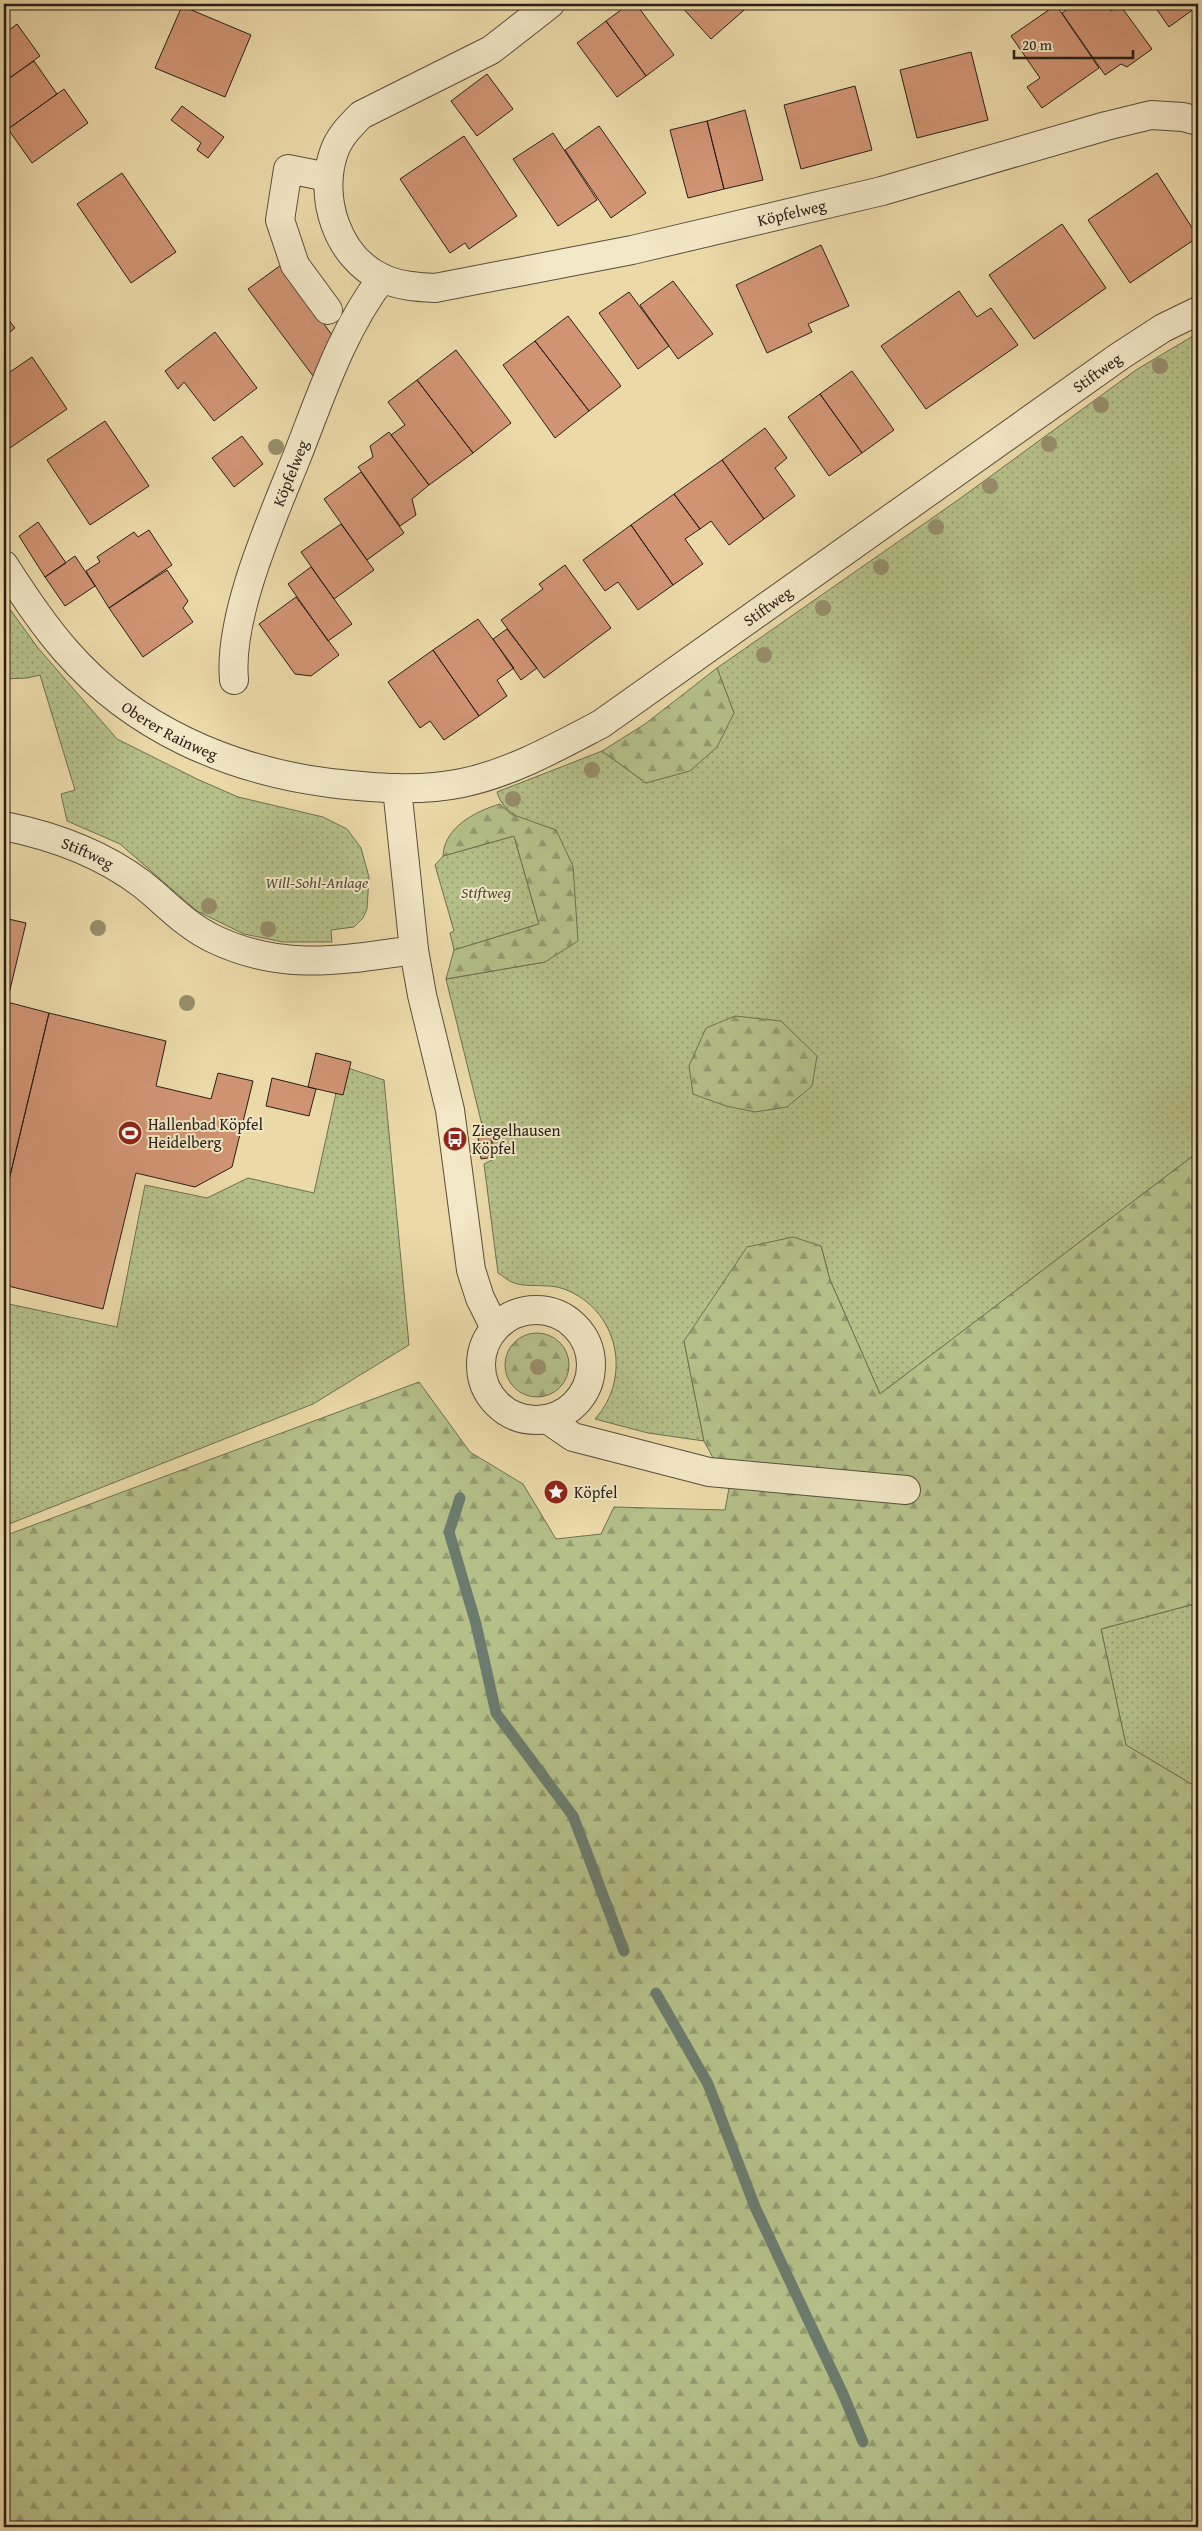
<svg xmlns="http://www.w3.org/2000/svg" width="1202" height="2531" viewBox="0 0 1202 2531" font-family="'Gentium Book Plus',serif">
<style>
.green{fill:url(#green-dots);stroke:#6e7050}
.forest{fill:url(#forest-firs);stroke:#6e7050}
.lines{fill:none;stroke-linecap:round;stroke-linejoin:round}
.stream{stroke:#6b7c6f;stroke-width:11}
.building{fill:#d09473;stroke:#281f17}
.minor-casing{stroke:#594e3b;stroke-width:30}
.minor{stroke:#f2e7c6;stroke-width:28}
.tree{fill:#978e6b}
.labels{text-anchor:middle;dominant-baseline:central;stroke-width:4;stroke-linejoin:round;paint-order:stroke}
.street-label{font-size:16px;fill:#281f17;stroke:#f2e7c6}
.park-label{font-size:16px;font-style:italic;fill:#524f39;stroke:#f2e7c6}
.poi-label{font-size:16px;fill:#281f17;stroke:#f2e7c6;text-anchor:start}
</style>
<defs>
<pattern id="green-dots" width="8" height="8" patternUnits="userSpaceOnUse" patternTransform="scale(1.25)"><rect width="8" height="8" fill="#b5c089"/><path d="M2 2h.1M6 6h.1" fill="none" stroke="#939b6f" stroke-width="1.8" stroke-linecap="round"/></pattern>
<pattern id="forest-firs" width="22" height="20" patternUnits="userSpaceOnUse" patternTransform="scale(1.25)"><rect width="22" height="20" fill="#b5c089"/><path d="M5 1l3.5 6h-7zM16 11l3.5 6h-7z" fill="#939b6f"/></pattern>
</defs>
<rect width="100%" height="100%" fill="#ebdaa8"/>
<filter id="stains"><feTurbulence type="fractalNoise" baseFrequency=".004" numOctaves="4"/><feColorMatrix values="0 0 0 0 .2 0 0 0 0 .09 0 0 0 0 .02 0 0 0 .5 -.17"/></filter>
<radialGradient id="worn" r=".72"><stop offset=".6" stop-color="#630" stop-opacity="0"/><stop offset="1" stop-color="#630" stop-opacity=".3"/></radialGradient>
<path class="green" d="M 1198,333 L 1198,1152 L 880,1394 L 830,1280 L 821,1246 L 684,1341 L 704,1441 L 648,1433 L 595,1419 C 633,1377 618,1309 564,1289 C 548,1283 528,1288 514,1283 C 508,1281 503,1276 498,1273 L 484,1164 L 494,1159 L 492,1133 L 483,1129 L 446,979 L 545,962 L 556,830 C 532,822 505,819 497,792 L 602,751 L 646,783 L 734,713 L 717,668 L 958,500 L 1136,370 Z
M 4,601 L 38,648 L 117,739 L 197,779 L 238,797 L 323,817 L 347,829 L 361,848 L 369,877 L 367,909 L 363,918 L 354,927 L 331,930 L 332,942 L 283,942 L 244,934 L 197,911 L 120,844 L 67,821 L 61,794 L 75,790 L 40,675 L 27,678 L 4,679 Z
M 514,836 L 539,924 L 454,950 L 450,933 L 454,931 L 435,865 L 443,856 Z
M 342,1066 L 384,1080 L 409,1345 L 313,1404 L 4,1526 L 4,1303 L 117,1327 L 145,1185 L 207,1198 L 248,1178 L 314,1193 Z
M 1198,1603 L 1198,1788 L 1126,1745 L 1101,1629 Z"/>
<path class="forest" d="M 717,668 L 734,713 L 717,747 L 690,771 L 646,783 L 602,751 L 645,724 Z
M 500,804 L 511,814 L 556,830 L 573,866 L 578,941 L 545,962 L 446,979 L 454,950 L 539,924 L 514,836 L 443,856 C 444,827 476,811 500,804 Z
M 735,1016 L 781,1021 L 817,1056 L 812,1086 L 787,1107 L 755,1112 L 726,1106 L 693,1094 L 689,1066 L 706,1028 Z
M 1198,1152 L 1198,1603 L 1101,1629 L 1126,1745 L 1198,1788 L 1198,2527 L 4,2527 L 4,1536 L 419,1382 L 470,1452 L 523,1484 L 556,1539 L 601,1534 L 614,1507 L 725,1510 L 729,1488 L 704,1441 L 684,1341 L 747,1247 L 793,1237 L 821,1246 L 830,1280 L 880,1394 Z
M505 1365a32 32 0 1 1 64 0a32 32 0 1 1-64 0Z"/>
<g class="lines">
<path class="stream" d="M 460,1498 L 449,1532 L 476,1624 L 496,1713 L 573,1816 L 624,1951
M 656,1993 L 708,2084 L 755,2207 L 843,2394 L 863,2442"/>
</g>
<path class="building" d="M 629,4 L 636,4 L 674,55 L 646,76 L 606,21 Z
M 679,4 L 751,4 L 711,39 Z
M 1075,4 L 1106,4 L 1111,11 L 1120,5 L 1152,49 L 1127,67 L 1121,64 L 1105,75 L 1062,13 Z
M 1153,4 L 1198,4 L 1198,6 L 1169,27 Z
M 1056,5 L 1099,68 L 1042,108 L 1027,87 L 1040,78 L 1011,36 Z
M 182,6 L 251,35 L 225,97 L 155,68 Z
M 606,21 L 646,76 L 617,97 L 577,43 Z
M 17,24 L 40,56 L 4,82 L 4,34 Z
M 971,52 L 988,120 L 917,138 L 900,70 Z
M 34,61 L 57,94 L 8,129 L 4,124 L 4,82 Z
M 487,74 L 513,109 L 477,136 L 451,101 Z
M 855,86 L 872,150 L 801,169 L 784,105 Z
M 64,89 L 88,123 L 32,163 L 8,129 Z
M 182,106 L 224,137 L 208,158 L 197,150 L 201,143 L 171,120 Z
M 745,110 L 763,180 L 724,189 L 707,121 Z
M 707,121 L 724,189 L 688,198 L 670,130 Z
M 599,126 L 646,193 L 611,218 L 565,150 Z
M 553,133 L 597,200 L 558,226 L 513,159 Z
M 464,136 L 517,216 L 469,249 L 465,243 L 450,253 L 400,179 Z
M 122,173 L 176,252 L 131,283 L 77,204 Z
M 1157,173 L 1198,237 L 1130,283 L 1088,220 Z
M 1062,224 L 1106,288 L 1034,339 L 989,275 Z
M 821,245 L 849,306 L 808,324 L 812,332 L 767,353 L 736,285 Z
M 281,265 L 332,335 L 313,376 L 248,289 Z
M 673,281 L 713,334 L 678,359 L 640,305 Z
M 959,291 L 977,317 L 991,308 L 1018,345 L 926,409 L 881,346 Z
M 629,292 L 669,346 L 638,369 L 599,313 Z
M 4,314 L 15,328 L 4,337 Z
M 568,316 L 621,386 L 589,411 L 535,341 Z
M 215,332 L 257,388 L 214,421 L 184,382 L 178,389 L 165,371 Z
M 535,341 L 589,411 L 555,438 L 503,365 Z
M 456,350 L 511,423 L 473,453 L 417,380 Z
M 32,357 L 67,409 L 4,452 L 4,376 Z
M 852,371 L 894,430 L 862,453 L 820,394 Z
M 417,380 L 473,453 L 429,485 L 391,435 L 405,425 L 388,402 Z
M 820,394 L 862,453 L 829,476 L 788,417 Z
M 105,421 L 149,486 L 90,525 L 47,460 Z
M 765,428 L 787,458 L 775,468 L 795,496 L 764,519 L 722,460 Z
M 389,432 L 429,485 L 412,499 L 416,515 L 400,526 L 358,467 L 373,457 L 370,446 Z
M 242,436 L 263,464 L 234,487 L 212,458 Z
M 722,460 L 764,519 L 729,545 L 711,521 L 700,529 L 674,494 Z
M 361,472 L 404,533 L 367,560 L 324,499 Z
M 674,494 L 700,529 L 685,539 L 703,564 L 673,585 L 631,525 Z
M 38,522 L 66,563 L 45,577 L 19,536 Z
M 341,524 L 374,570 L 334,599 L 301,552 Z
M 631,525 L 673,585 L 638,610 L 618,582 L 605,591 L 583,560 Z
M 149,530 L 172,565 L 109,608 L 86,571 L 100,562 L 97,557 L 134,532 L 138,537 Z
M 75,556 L 95,586 L 65,606 L 45,577 Z
M 565,565 L 611,628 L 544,678 L 501,620 L 543,589 L 539,584 Z
M 311,567 L 352,624 L 328,641 L 288,584 Z
M 167,570 L 188,601 L 183,608 L 193,622 L 143,657 L 109,608 Z
M 296,597 L 339,655 L 311,676 L 295,674 L 259,624 Z
M 478,619 L 514,668 L 497,680 L 507,696 L 479,716 L 433,650 Z
M 507,629 L 537,668 L 521,680 L 493,639 Z
M 433,650 L 479,716 L 444,740 L 430,721 L 420,728 L 388,682 Z
M 4,918 L 26,923 L 7,1002 L 49,1013 L 4,1201 Z
M 49,1013 L 166,1041 L 156,1086 L 211,1099 L 218,1073 L 253,1081 L 232,1167 L 195,1187 L 136,1173 L 103,1309 L 4,1285 L 4,1201 Z
M 316,1053 L 351,1062 L 343,1095 L 308,1087 Z
M 272,1078 L 316,1089 L 309,1116 L 266,1106 Z
M 491,1136 L 494,1157 L 481,1159 L 478,1137 Z"/>
<g class="lines">
<defs>
<g id="minor">
<path id="s1" d="M 550,4 L 491,50 L 361,115 C 350,126 339,137 334,152 C 318,197 337,257 382,278 C 399,286 417,287 435,288 L 632,250 L 882,191 L 1106,126 L 1151,115 L 1183,117 L 1198,121"/>
<path d="M 328,310 L 295,265 L 280,220 L 288,169 L 328,177"/>
<path id="s2" d="M 4,565 C 23,594 43,625 66,651 C 134,729 229,770 330,783 C 374,788 419,792 462,783 C 511,773 557,747 601,724 L 1120,356 L 1163,328 L 1198,311"/>
<path id="s3" d="M 234,680 C 228,616 272,519 296,459 C 321,396 341,332 382,278"/>
<path d="M 397,788 L 414,950 L 422,995 L 450,1110 L 471,1270 L 480,1298 L 495,1328"/>
<path id="s4" d="M 4,826 C 54,836 101,853 142,884 C 166,903 186,926 214,939 C 283,972 342,960 414,950"/>
<circle cx="536" cy="1365" r="55"/>
<path d="M 547,1419 L 573,1437 L 709,1472 L 906,1490"/>
</g>
</defs>
<use href="#minor" class="minor-casing"/>
<use href="#minor" class="minor"/>
</g>
<g class="tree">
<circle cx="1160" cy="366" r="8"/>
<circle cx="1101" cy="405" r="8"/>
<circle cx="1049" cy="444" r="8"/>
<circle cx="276" cy="447" r="8"/>
<circle cx="990" cy="486" r="8"/>
<circle cx="936" cy="527" r="8"/>
<circle cx="881" cy="567" r="8"/>
<circle cx="823" cy="608" r="8"/>
<circle cx="764" cy="655" r="8"/>
<circle cx="592" cy="770" r="8"/>
<circle cx="513" cy="799" r="8"/>
<circle cx="209" cy="906" r="8"/>
<circle cx="98" cy="928" r="8"/>
<circle cx="268" cy="929" r="8"/>
<circle cx="187" cy="1003" r="8"/>
<circle cx="538" cy="1367" r="8"/>
</g>
<defs>
<symbol id="stadium-disc" viewBox="-11 -11 22 22"><circle r="9.5" fill="#8f2418" stroke="#f2e7c6"/><path d="M0-5a6.5 5 0 1 0 0 10a6.5 5 0 1 0 0-10ZM-3.5-1.8h7v3.6h-7Z" fill="#fff"/></symbol>
<symbol id="bus-disc" viewBox="-11 -11 22 22"><circle r="9.5" fill="#8f2418" stroke="#f2e7c6"/><path d="M-5-6H5V4H4V6H2V4H-2V6H-4V4H-5ZM-3.5-4V0h7V-4ZM-3.5 1.2v1.5H-2V1.2ZM2 1.2v1.5H3.5V1.2Z" fill="#fff"/></symbol>
<symbol id="sight-disc" viewBox="-11 -11 22 22"><circle r="9.5" fill="#8f2418" stroke="#f2e7c6"/><path d="M0-6L1.8-2.2L6-1.7L2.9 1.2L3.7 5.4L0 3.3L-3.7 5.4L-2.9 1.2L-6-1.7L-1.8-2.2Z" fill="#fff"/></symbol>
</defs>
<g fill-rule="evenodd">
<use href="#stadium-disc" x="116" y="1119" width="28" height="28"/>
<use href="#bus-disc" x="441" y="1125" width="28" height="28"/>
<use href="#sight-disc" x="542" y="1478" width="28" height="28"/>
</g>
<g class="labels">
<g class="street-label">
<text stroke="none"><textPath href="#s1" startOffset="832">Köpfelweg</textPath></text>
<text stroke="none"><textPath href="#s2" startOffset="1300">Stiftweg</textPath></text>
<text stroke="none"><textPath href="#s3" startOffset="216">Köpfelweg</textPath></text>
<text stroke="none"><textPath href="#s2" startOffset="896">Stiftweg</textPath></text>
<text stroke="none"><textPath href="#s2" startOffset="238">Oberer Rainweg</textPath></text>
<text stroke="none"><textPath href="#s4" startOffset="88">Stiftweg</textPath></text>
</g>
<g class="park-label">
<text x="317" y="882">Will-Sohl-Anlage</text>
<text x="486" y="892">Stiftweg</text>
</g>
<g class="poi-label">
<text x="148" y="1124">Hallenbad Köpfel<tspan x="148" dy="18">Heidelberg</tspan></text>
<text x="472" y="1130">Ziegelhausen<tspan x="472" dy="18">Köpfel</tspan></text>
<text x="574" y="1492">Köpfel</text>
</g>
</g>
<rect width="1202" height="2531" fill="none" stroke="#ebdaa8" stroke-width="20"/>
<rect x="5" y="5" width="1192" height="2521" fill="none" stroke="#281f17" stroke-width="2.5"/>
<rect x="10" y="10" width="1182" height="2511" fill="none" stroke="#281f17"/>
<path d="M1014 50v8h119v-8" fill="none" stroke="#281f17" stroke-width="2.5"/>
<text x="1022" y="50" font-size="15" fill="#281f17" stroke="#f2e7c6" stroke-width="4" paint-order="stroke">20 m</text>
<rect width="100%" height="100%" filter="url(#stains)"/>
<rect width="100%" height="100%" fill="url(#worn)"/>
</svg>
